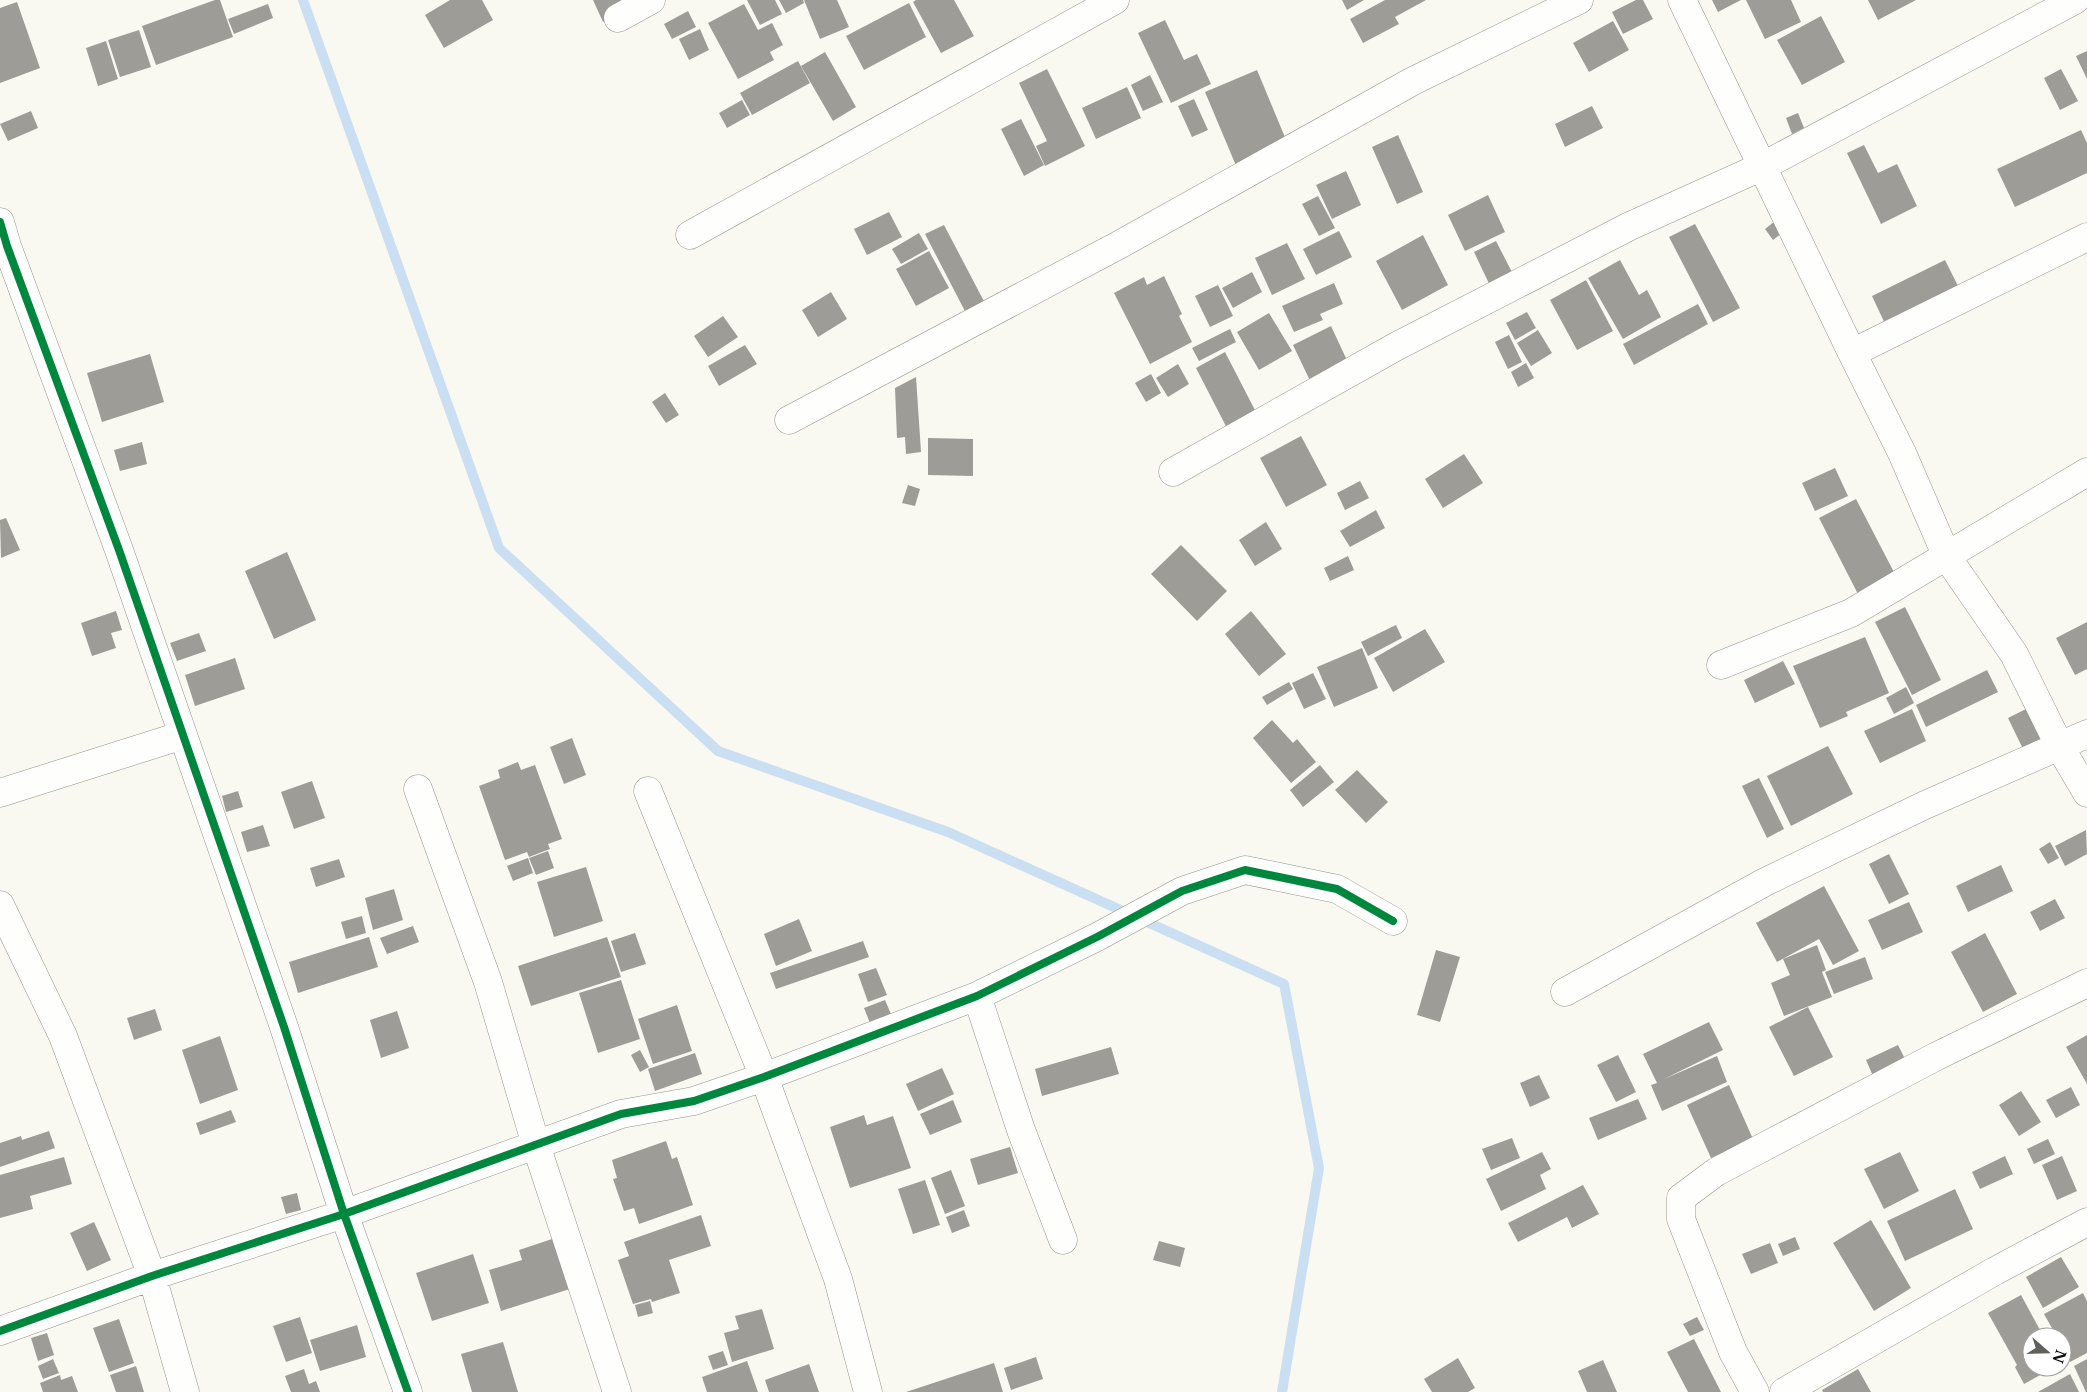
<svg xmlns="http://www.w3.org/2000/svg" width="2087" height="1392" viewBox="0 0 2087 1392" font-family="'Libre Baskerville',serif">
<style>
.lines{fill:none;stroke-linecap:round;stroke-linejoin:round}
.stream{stroke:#cadff1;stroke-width:10}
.building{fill:#9d9c97}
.minor-casing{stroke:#949390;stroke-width:29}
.minor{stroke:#fefefd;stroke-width:28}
.cycleway-casing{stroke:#fff;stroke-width:11}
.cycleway{stroke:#00873e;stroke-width:8}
</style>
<rect width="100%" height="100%" fill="#faf9f1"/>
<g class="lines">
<path class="stream" d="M 303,0 L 499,548 L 718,751 L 948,832 L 1284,984 L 1319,1168 L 1282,1392"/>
</g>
<path class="building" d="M 215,0 L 220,0 L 233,37 L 156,65 L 142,26 Z
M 450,0 L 482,0 L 493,20 L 444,48 L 425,15 Z
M 593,0 L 646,0 L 603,22 Z
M 747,0 L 775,0 L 782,14 L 760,25 Z
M 779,0 L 803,0 L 804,3 L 786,13 Z
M 804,0 L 837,0 L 849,27 L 820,39 Z
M 916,0 L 954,0 L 974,36 L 941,53 L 913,2 Z
M 1342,0 L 1364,0 L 1347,10 Z
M 1385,0 L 1426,0 L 1395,17 L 1399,24 L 1363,43 L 1350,19 Z
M 1636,0 L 1643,0 L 1653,19 L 1623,34 L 1612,12 Z
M 1712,0 L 1741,0 L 1718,12 Z
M 1746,0 L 1791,0 L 1801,22 L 1765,39 Z
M 1868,0 L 1916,0 L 1878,20 Z
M 17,2 L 40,68 L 0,83 L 0,8 Z
M 909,3 L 926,37 L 864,70 L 846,36 Z
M 268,4 L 273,18 L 234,34 L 228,19 Z
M 744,4 L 758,30 L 772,23 L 783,45 L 770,52 L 774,60 L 738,79 L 708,23 Z
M 688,11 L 696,27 L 672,39 L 664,24 Z
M 1821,16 L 1845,62 L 1802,85 L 1777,40 Z
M 1165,20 L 1184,60 L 1197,54 L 1211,84 L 1171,103 L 1138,33 Z
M 1613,21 L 1629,50 L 1589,72 L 1573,43 Z
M 700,29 L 709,50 L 689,60 L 679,39 Z
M 139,30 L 151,67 L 120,77 L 108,40 Z
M 106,41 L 118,79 L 98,86 L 86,48 Z
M 2087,51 L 2087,79 L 2076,56 Z
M 825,52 L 856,107 L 833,121 L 801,66 Z
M 798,61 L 810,83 L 752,115 L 740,93 Z
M 1047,69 L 1085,146 L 1045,166 L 1036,146 L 1047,141 L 1019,83 Z
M 2061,69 L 2078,101 L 2060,110 L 2044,78 Z
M 1257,70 L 1289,147 L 1237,168 L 1205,92 Z
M 1150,75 L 1163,102 L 1143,111 L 1131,85 Z
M 1127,87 L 1141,118 L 1096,139 L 1082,108 Z
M 1194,99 L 1208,130 L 1192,137 L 1178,106 Z
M 742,100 L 750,115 L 727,128 L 719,113 Z
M 1592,106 L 1603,128 L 1565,147 L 1555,124 Z
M 31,111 L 38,128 L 8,141 L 0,124 Z
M 1798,113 L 1804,128 L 1792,134 L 1786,118 Z
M 1021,119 L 1044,165 L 1024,176 L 1001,129 Z
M 2081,130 L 2087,143 L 2087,173 L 2015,207 L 1997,169 Z
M 1398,135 L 1423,192 L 1397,204 L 1372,147 Z
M 1864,145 L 1878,173 L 1897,164 L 1917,206 L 1881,224 L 1847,153 Z
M 1346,171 L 1361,205 L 1332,219 L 1316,185 Z
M 1488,195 L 1505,232 L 1465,251 L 1448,215 Z
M 1318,196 L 1335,228 L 1319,236 L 1302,204 Z
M 889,212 L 902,237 L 867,255 L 854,229 Z
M 1780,217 L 1788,228 L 1773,240 L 1765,229 Z
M 1695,224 L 1740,308 L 1713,322 L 1669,237 Z
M 944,225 L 987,307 L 968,317 L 925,234 Z
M 1339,231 L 1352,257 L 1316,275 L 1303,249 Z
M 919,233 L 928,249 L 901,264 L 892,249 Z
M 1423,235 L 1448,285 L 1402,310 L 1376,261 Z
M 1496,241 L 1516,280 L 1493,292 L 1474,252 Z
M 1287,243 L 1305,279 L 1272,295 L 1255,258 Z
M 929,251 L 949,288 L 916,306 L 896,269 Z
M 1620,260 L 1639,295 L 1647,290 L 1661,317 L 1623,339 L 1588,278 Z
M 1945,260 L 1961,292 L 1887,328 L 1872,296 Z
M 1252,272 L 1262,292 L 1233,308 L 1222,288 Z
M 1164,276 L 1182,314 L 1179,316 L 1192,342 L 1150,364 L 1114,293 L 1144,277 L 1147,285 Z
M 1586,280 L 1613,331 L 1577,350 L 1550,300 Z
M 1334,283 L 1343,304 L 1320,314 L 1323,320 L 1294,332 L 1282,306 Z
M 1218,285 L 1233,316 L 1210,327 L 1195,296 Z
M 831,292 L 847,319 L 818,337 L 802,310 Z
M 1698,304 L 1708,324 L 1634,365 L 1623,344 Z
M 1527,312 L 1536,328 L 1515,340 L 1506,323 Z
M 1269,313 L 1292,351 L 1259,370 L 1237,332 Z
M 723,316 L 738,337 L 708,357 L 694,336 Z
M 1331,326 L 1352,371 L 1314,389 L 1293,345 Z
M 1230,329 L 1236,342 L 1199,361 L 1192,348 Z
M 1538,330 L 1552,353 L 1531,366 L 1517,343 Z
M 1509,335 L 1522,362 L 1508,369 L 1495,342 Z
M 745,345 L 757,364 L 719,386 L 708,366 Z
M 1225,352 L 1258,416 L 1229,432 L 1196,368 Z
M 150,354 L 164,402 L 102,422 L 87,373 Z
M 1526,363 L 1534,378 L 1518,387 L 1511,372 Z
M 1178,364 L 1189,384 L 1168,397 L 1156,378 Z
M 1151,374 L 1161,393 L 1146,402 L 1135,383 Z
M 916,377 L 921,452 L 906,454 L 905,437 L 897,438 L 895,388 Z
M 665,393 L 679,415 L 666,423 L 652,402 Z
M 1301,436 L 1327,485 L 1286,507 L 1260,458 Z
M 928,438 L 973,439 L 973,476 L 928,475 Z
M 142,442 L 147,464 L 120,471 L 114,450 Z
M 1464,454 L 1483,483 L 1443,508 L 1425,479 Z
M 1835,468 L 1848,496 L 1815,511 L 1802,483 Z
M 1360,481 L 1369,498 L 1345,510 L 1337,493 Z
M 908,485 L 920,489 L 915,506 L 902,503 Z
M 1856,499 L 1897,578 L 1860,598 L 1819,518 Z
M 1376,510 L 1385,528 L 1350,547 L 1340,531 Z
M 6,518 L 20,550 L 1,558 L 0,520 Z
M 1266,522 L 1282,549 L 1255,566 L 1239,540 Z
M 1181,545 L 1227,591 L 1197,621 L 1151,574 Z
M 287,552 L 316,620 L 274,639 L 245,571 Z
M 1348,556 L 1354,570 L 1330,581 L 1324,568 Z
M 1905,607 L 1941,680 L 1912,695 L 1875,622 Z
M 116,611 L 122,630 L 111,633 L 116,648 L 92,656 L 81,623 Z
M 1251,611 L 1286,654 L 1259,676 L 1225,634 Z
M 2087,622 L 2087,669 L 2075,675 L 2056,638 Z
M 1396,625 L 1402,638 L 1368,656 L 1361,642 Z
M 1425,629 L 1445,662 L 1393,692 L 1374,658 Z
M 199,633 L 206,651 L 177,661 L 170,643 Z
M 1865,637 L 1889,693 L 1846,712 L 1848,716 L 1820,728 L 1793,666 Z
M 1362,648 L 1378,688 L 1334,707 L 1317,667 Z
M 235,658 L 245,689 L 195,706 L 185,675 Z
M 1783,661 L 1795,684 L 1755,703 L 1744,680 Z
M 1987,670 L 1998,692 L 1926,727 L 1916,705 Z
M 1313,673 L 1326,699 L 1304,709 L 1292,683 Z
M 1289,682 L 1293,689 L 1267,705 L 1262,697 Z
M 1906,687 L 1914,703 L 1894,714 L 1886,698 Z
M 2030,707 L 2046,740 L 2024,751 L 2008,718 Z
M 1912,709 L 1926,741 L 1880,763 L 1864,731 Z
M 1272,720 L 1293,743 L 1297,739 L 1316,762 L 1291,783 L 1253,738 Z
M 572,738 L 586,775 L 564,784 L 550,747 Z
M 1828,746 L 1853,794 L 1791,826 L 1767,776 Z
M 518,762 L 521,770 L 535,765 L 562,839 L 548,844 L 550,849 L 529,857 L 527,852 L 505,860 L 479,786 L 500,778 L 498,770 Z
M 1320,765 L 1334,782 L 1303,807 L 1290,790 Z
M 1357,770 L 1388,802 L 1366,823 L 1335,790 Z
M 1759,778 L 1784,829 L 1767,838 L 1742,786 Z
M 312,781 L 325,818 L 294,829 L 281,792 Z
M 238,791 L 243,807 L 226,812 L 222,796 Z
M 263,825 L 270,846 L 247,852 L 241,832 Z
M 2086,830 L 2087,854 L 2065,866 L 2055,846 Z
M 2050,842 L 2059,858 L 2048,864 L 2039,849 Z
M 548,851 L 554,868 L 536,875 L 529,858 Z
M 1889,854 L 1909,894 L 1889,904 L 1869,864 Z
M 528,858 L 533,873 L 513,881 L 507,866 Z
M 339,859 L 345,877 L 316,887 L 310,868 Z
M 2001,865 L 2013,891 L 1968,912 L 1956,886 Z
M 586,867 L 603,921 L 554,937 L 537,882 Z
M 1824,886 L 1859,951 L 1833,965 L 1819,939 L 1777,962 L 1756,923 Z
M 394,889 L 403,920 L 373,930 L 365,898 Z
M 2055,899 L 2065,918 L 2040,931 L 2030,912 Z
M 1909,902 L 1923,932 L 1882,950 L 1868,920 Z
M 362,916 L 366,933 L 346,939 L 341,922 Z
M 799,919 L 812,951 L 776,966 L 764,934 Z
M 413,926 L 419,942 L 387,954 L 380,938 Z
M 635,933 L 646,964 L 621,972 L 611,941 Z
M 1985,933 L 2017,994 L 1983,1012 L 1951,952 Z
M 369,937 L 378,967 L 298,993 L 289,962 Z
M 607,937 L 621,977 L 531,1006 L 518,966 Z
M 863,941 L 869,957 L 776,989 L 770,973 Z
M 1817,945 L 1826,970 L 1822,972 L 1832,997 L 1784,1016 L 1771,983 L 1790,975 L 1783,959 Z
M 1436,950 L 1460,957 L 1440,1022 L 1417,1015 Z
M 1865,957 L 1873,979 L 1834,994 L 1825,972 Z
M 876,968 L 887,995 L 868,1002 L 858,974 Z
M 621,980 L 640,1039 L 598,1053 L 579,993 Z
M 885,1000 L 891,1014 L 870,1023 L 864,1008 Z
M 677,1005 L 692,1051 L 653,1064 L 638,1019 Z
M 1808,1007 L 1833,1057 L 1794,1076 L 1769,1027 Z
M 155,1009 L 162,1030 L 134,1040 L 127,1018 Z
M 397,1011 L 409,1048 L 381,1058 L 370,1020 Z
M 1709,1022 L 1723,1050 L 1664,1079 L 1717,1056 L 1727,1082 L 1662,1111 L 1651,1085 L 1657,1083 L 1643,1054 Z
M 2087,1035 L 2087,1084 L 2066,1047 Z
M 220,1036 L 238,1090 L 200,1104 L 182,1050 Z
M 1898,1045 L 1909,1067 L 1876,1083 L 1866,1060 Z
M 1111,1047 L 1119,1074 L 1042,1096 L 1035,1069 Z
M 640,1050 L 649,1067 L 640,1072 L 631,1055 Z
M 695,1053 L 702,1074 L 655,1091 L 648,1069 Z
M 1618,1055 L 1636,1092 L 1616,1102 L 1597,1065 Z
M 942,1068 L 954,1094 L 918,1111 L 906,1084 Z
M 1539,1075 L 1550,1098 L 1530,1107 L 1520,1083 Z
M 1729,1085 L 1753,1139 L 1711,1158 L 1687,1105 Z
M 2071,1087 L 2080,1105 L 2056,1118 L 2046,1100 Z
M 2021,1091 L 2041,1122 L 2019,1136 L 1999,1105 Z
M 1638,1099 L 1647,1119 L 1598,1140 L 1589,1118 Z
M 953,1100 L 962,1122 L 930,1135 L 920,1114 Z
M 231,1110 L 236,1122 L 200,1135 L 196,1123 Z
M 864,1115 L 867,1125 L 893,1116 L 911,1168 L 850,1188 L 830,1127 Z
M 49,1131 L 55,1148 L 0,1167 L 0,1143 L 21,1136 L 22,1140 Z
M 1512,1138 L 1520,1158 L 1491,1170 L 1482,1149 Z
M 2048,1139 L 2055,1154 L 2034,1164 L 2027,1149 Z
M 666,1141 L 672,1159 L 677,1157 L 693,1205 L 639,1224 L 634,1208 L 624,1211 L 613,1179 L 617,1178 L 612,1160 Z
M 1010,1147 L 1018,1173 L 978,1185 L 970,1159 Z
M 1542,1152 L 1551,1169 L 1540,1175 L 1546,1189 L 1501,1211 L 1486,1179 Z
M 1900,1152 L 1919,1191 L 1884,1209 L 1864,1169 Z
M 2005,1156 L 2013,1174 L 1980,1189 L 1972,1172 Z
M 2062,1156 L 2077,1191 L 2057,1200 L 2042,1165 Z
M 64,1157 L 72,1184 L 30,1196 L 33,1209 L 0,1218 L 0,1175 Z
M 951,1170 L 965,1206 L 945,1214 L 931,1178 Z
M 925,1180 L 940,1225 L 913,1234 L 898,1189 Z
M 1583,1185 L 1599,1214 L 1572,1228 L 1567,1217 L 1518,1242 L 1508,1223 Z
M 1955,1189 L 1973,1229 L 1905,1261 L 1887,1221 Z
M 297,1193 L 301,1210 L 286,1214 L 281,1197 Z
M 964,1210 L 970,1226 L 952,1233 L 946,1217 Z
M 701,1215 L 711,1246 L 669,1260 L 680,1293 L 652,1302 L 651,1299 L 633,1304 L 618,1260 L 629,1256 L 624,1242 Z
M 1871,1220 L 1911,1288 L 1874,1311 L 1833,1243 Z
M 94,1222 L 111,1260 L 87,1271 L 70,1233 Z
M 561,1236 L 576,1287 L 501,1311 L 489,1270 L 522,1260 L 519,1250 Z
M 1795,1237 L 1800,1249 L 1783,1256 L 1778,1244 Z
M 1159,1241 L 1185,1248 L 1180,1267 L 1153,1260 Z
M 1770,1243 L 1778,1263 L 1751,1274 L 1742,1254 Z
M 473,1254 L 489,1303 L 432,1321 L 416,1273 Z
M 2061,1257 L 2079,1287 L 2043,1308 L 2026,1277 Z
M 2083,1293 L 2087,1301 L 2087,1353 L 2070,1362 L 2062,1347 L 2062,1337 L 2057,1337 L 2044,1314 Z
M 2021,1295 L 2040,1330 L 2044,1328 L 2050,1337 L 2032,1337 L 2032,1367 L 2055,1367 L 2024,1384 L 2015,1367 L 2017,1365 L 1988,1313 Z
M 650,1301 L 653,1313 L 638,1317 L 635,1305 Z
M 762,1309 L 774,1349 L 732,1362 L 724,1333 L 739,1329 L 735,1316 Z
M 300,1317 L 312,1353 L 286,1362 L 273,1326 Z
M 1697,1317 L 1704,1330 L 1690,1336 L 1683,1324 Z
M 119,1319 L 134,1363 L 109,1372 L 93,1328 Z
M 357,1325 L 366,1357 L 320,1371 L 310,1340 Z
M 47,1333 L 54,1355 L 38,1361 L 31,1338 Z
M 1694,1339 L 1721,1392 L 1688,1392 L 1667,1352 Z
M 503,1342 L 518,1392 L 472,1392 L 461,1354 Z
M 723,1351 L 728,1365 L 713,1370 L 708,1356 Z
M 1036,1357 L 1043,1379 L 1011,1390 L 1004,1368 Z
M 1458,1358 L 1475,1388 L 1468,1392 L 1432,1392 L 1424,1379 Z
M 53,1359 L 59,1373 L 43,1379 L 38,1366 Z
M 2087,1359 L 2087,1392 L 2086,1392 L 2074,1366 Z
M 1603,1360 L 1617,1392 L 1587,1392 L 1578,1371 Z
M 747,1361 L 758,1392 L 707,1392 L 702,1377 Z
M 994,1363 L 1003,1392 L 906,1392 Z
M 809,1364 L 819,1392 L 769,1392 L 765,1380 Z
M 136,1366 L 144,1392 L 116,1392 L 110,1375 Z
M 304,1369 L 309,1384 L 316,1381 L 320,1392 L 291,1392 L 285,1376 Z
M 1858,1369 L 1871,1392 L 1823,1392 L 1822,1390 Z
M 2070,1374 L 2079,1392 L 2038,1392 Z
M 60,1375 L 61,1380 L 72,1376 L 78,1392 L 43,1392 L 40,1383 Z"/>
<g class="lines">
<defs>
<path id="minor" d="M 1682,0 L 1852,353 L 1902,453 L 1947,557 L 2014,654 L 2060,747 L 2087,793
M 618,18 L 651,0
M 0,222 L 7,246 L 119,550 L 284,1027 L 344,1214 L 408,1392
M 690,235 L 1115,0
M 1852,353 L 2087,237
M 789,420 L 1117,246 L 1413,81 L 1579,0
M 1173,472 L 1397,346 L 1630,226 L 1763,166 L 2075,0
M 1721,665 L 1851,613 L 2087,472
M 418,789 L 488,982 L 536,1145 L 617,1392
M 648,791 L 764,1077 L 838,1279 L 868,1392
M 0,793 L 183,735
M 0,905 L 63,1036 L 152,1276 L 185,1392
M 1565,992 L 1765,882 L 1925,805 L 2087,734
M 977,996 L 1021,1130 L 1063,1240
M 0,1331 L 152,1276 L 344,1214 L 621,1114 L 694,1101 L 764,1077 L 977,996 L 1097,937 L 1182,891 L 1245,870 L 1337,889 L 1393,921
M 1755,1392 L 1733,1352 L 1681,1219 L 1681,1198 L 1716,1172 L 1937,1056 L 2087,983
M 1784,1392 L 1995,1271 L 2087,1222"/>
</defs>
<use href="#minor" class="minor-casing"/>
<use href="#minor" class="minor"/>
<defs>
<path id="cycleway" d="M 0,222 L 7,246 L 119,550 L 284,1027 L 344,1214 L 408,1392
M 0,1331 L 152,1276 L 344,1214 L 621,1114 L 694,1101 L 764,1077 L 977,996 L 1097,937 L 1182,891 L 1245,870 L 1337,889 L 1393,921"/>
</defs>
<use href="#cycleway" class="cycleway-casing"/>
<use href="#cycleway" class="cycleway"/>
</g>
<g transform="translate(2047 1352) rotate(110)"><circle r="24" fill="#ffffff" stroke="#9e9e9e"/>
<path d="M0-4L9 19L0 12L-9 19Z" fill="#60605d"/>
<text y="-8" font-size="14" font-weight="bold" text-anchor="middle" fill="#0d0d0d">N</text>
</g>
</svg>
